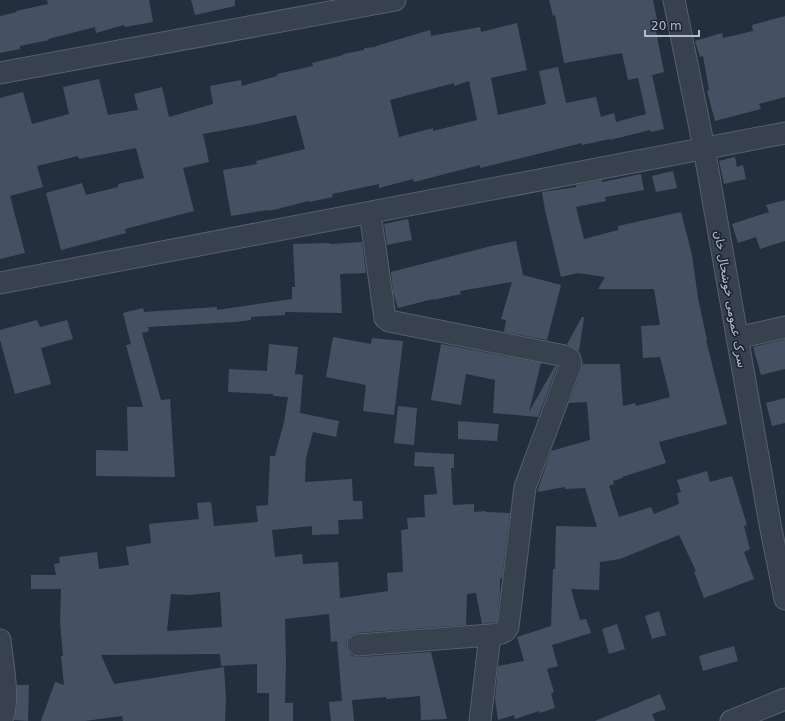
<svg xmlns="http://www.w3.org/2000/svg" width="785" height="721" viewBox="0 0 785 721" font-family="'DejaVu Sans','Noto Naskh Arabic',sans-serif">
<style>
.building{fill:#455162;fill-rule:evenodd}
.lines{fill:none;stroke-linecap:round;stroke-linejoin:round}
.minor-casing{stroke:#565f6c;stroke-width:23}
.minor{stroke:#38414e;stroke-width:21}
.labels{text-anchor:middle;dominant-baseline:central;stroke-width:3.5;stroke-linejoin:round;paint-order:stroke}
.street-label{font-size:12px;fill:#b4bcc9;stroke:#1d2633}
</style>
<rect width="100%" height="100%" fill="#242f3e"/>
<path class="building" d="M 47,0 L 149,0 L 153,22 L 125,27 L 124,25 L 96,33 L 95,27 L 48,39 L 49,40 L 20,46 L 20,49 L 0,53 L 0,16 L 17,12 L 16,11 L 48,4 Z
M 191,0 L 235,0 L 235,6 L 195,15 Z
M 549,0 L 653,0 L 657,20 L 654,21 L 664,72 L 652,75 L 664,129 L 651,132 L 650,130 L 610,140 L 610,139 L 582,145 L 582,143 L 480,168 L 480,165 L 414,182 L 413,179 L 379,188 L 379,184 L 332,194 L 333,197 L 309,202 L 309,201 L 269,211 L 268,210 L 231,216 L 223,170 L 257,164 L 256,161 L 305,149 L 296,115 L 257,124 L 203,134 L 209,162 L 183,168 L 194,211 L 125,229 L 126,233 L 61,250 L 46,193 L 82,183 L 86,195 L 118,187 L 118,184 L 144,178 L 136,148 L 79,159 L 78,156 L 37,166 L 43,187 L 10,196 L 25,253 L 0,259 L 0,98 L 23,92 L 32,124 L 69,114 L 63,87 L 99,79 L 108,115 L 138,110 L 134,94 L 162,87 L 169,117 L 213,104 L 210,86 L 241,80 L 242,86 L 277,76 L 277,74 L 313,66 L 312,63 L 343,55 L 343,54 L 364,50 L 364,48 L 376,47 L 376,46 L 430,30 L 431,36 L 480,27 L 481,32 L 517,23 L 527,70 L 491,78 L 498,115 L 546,104 L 539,71 L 558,67 L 566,103 L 596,97 L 601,117 L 614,113 L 616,122 L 646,114 L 638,78 L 628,80 L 622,53 L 564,63 L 555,15 L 553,16 ZM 469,81 L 477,120 L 433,131 L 433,128 L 399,137 L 390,100 L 454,83 L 454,86 Z
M 785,16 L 785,97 L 759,104 L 761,109 L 715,121 L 707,91 L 709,90 L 703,56 L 700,57 L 695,41 L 722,33 L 723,38 L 753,31 L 752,25 Z
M 735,157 L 737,167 L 743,165 L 746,179 L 724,184 L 719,161 Z
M 673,171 L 677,188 L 656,192 L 652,176 Z
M 641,174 L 644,190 L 605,197 L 606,201 L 576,207 L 584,239 L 618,230 L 618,226 L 681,212 L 692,255 L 698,298 L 707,340 L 706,340 L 727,424 L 659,442 L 666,463 L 622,477 L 623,478 L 613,481 L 614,484 L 609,486 L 619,517 L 651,507 L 654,514 L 679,504 L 677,493 L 681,492 L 677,480 L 707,471 L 710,482 L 732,476 L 747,525 L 744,526 L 750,549 L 744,552 L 754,579 L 704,598 L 694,572 L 696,571 L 679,535 L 620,559 L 600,562 L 599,590 L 571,589 L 580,620 L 586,619 L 591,633 L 552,645 L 558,666 L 547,669 L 554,692 L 551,693 L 555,708 L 540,713 L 539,711 L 515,719 L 514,715 L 498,720 L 495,699 L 498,666 L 524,661 L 517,637 L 551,626 L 553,569 L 555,569 L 556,526 L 597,527 L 585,488 L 565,489 L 565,487 L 537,492 L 551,451 L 590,440 L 587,402 L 569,403 L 582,368 L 583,364 L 620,364 L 623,406 L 635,403 L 636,406 L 670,397 L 660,357 L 643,358 L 641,326 L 660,325 L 654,289 L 598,289 L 605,277 L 578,273 L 561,277 L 545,210 L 542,192 L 576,187 L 576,185 L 602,180 L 602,182 Z
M 785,200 L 785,241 L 760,249 L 756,237 L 738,243 L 732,224 L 769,212 L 766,205 Z
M 408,219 L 412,240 L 387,245 L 384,224 Z
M 516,241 L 523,275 L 561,285 L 547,340 L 504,332 L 506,320 L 501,319 L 512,282 L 460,291 L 461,294 L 433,300 L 433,299 L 398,308 L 393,292 L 391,272 L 491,246 Z
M 362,242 L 366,273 L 340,274 L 342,313 L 285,312 L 285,315 L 251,317 L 251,320 L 235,322 L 148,327 L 149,331 L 142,333 L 161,400 L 170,399 L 175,477 L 96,476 L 96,450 L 128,451 L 127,407 L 143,407 L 126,345 L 131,344 L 123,313 L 143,308 L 144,312 L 217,307 L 217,310 L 292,299 L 292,287 L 295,287 L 293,244 L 329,243 L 330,244 Z
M 582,317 L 584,317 L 579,351 L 567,344 Z
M 37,320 L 40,327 L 67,320 L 73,339 L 41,348 L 51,384 L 15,394 L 0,340 L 0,330 Z
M 333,337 L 371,344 L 372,338 L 403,341 L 394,415 L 363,411 L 366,385 L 326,377 Z
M 785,339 L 785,369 L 761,375 L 753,347 Z
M 269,344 L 298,347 L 295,374 L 303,375 L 300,413 L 339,421 L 336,437 L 313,432 L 306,458 L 305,482 L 352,479 L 353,501 L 362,501 L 363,519 L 338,520 L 339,534 L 312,535 L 312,526 L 272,530 L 275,557 L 302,554 L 303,564 L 338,562 L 340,598 L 388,591 L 387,573 L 403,572 L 401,530 L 408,529 L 407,518 L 425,517 L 424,495 L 437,494 L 434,467 L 414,466 L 415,452 L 454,454 L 454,468 L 451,468 L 453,505 L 474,504 L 474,512 L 486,511 L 486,512 L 510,513 L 502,579 L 500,578 L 500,593 L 497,622 L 482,624 L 476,593 L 467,594 L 466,625 L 357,633 L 351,635 L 347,640 L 346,646 L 348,651 L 352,656 L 359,657 L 431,652 L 447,719 L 421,720 L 420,696 L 386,699 L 386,697 L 342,701 L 337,641 L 331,642 L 329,614 L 285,619 L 286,662 L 285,703 L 293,703 L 293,721 L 269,721 L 269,693 L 257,693 L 257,664 L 221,666 L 220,654 L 101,655 L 114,684 L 224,667 L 226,699 L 225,721 L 123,721 L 122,716 L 85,721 L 41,721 L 55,682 L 64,685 L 61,656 L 63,656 L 60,623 L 61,589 L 31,589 L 31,575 L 56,575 L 54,564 L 60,563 L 59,557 L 97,552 L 99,569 L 129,565 L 126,547 L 151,543 L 149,524 L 199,519 L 197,503 L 211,502 L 214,526 L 258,522 L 256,506 L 268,505 L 270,456 L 275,456 L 284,422 L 288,397 L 273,396 L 273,394 L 228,392 L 229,369 L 267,371 ZM 220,592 L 222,627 L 167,631 L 171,594 L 188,595 Z
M 441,344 L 541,363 L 529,412 L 555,366 L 557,367 L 538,417 L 493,413 L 495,380 L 466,374 L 461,405 L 431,400 Z
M 785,398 L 785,423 L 772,426 L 766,403 Z
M 398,406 L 417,408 L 414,445 L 394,443 Z
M 458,421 L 499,424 L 497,441 L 458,439 Z
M 659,611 L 666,635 L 652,639 L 645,616 Z
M 617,624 L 625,649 L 609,654 L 602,629 Z
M 734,646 L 738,661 L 703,671 L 699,656 Z
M 17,685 L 29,685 L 28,721 L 14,720 L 17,704 Z
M 660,694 L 666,709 L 652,714 L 655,721 L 595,721 Z
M 352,700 L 354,721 L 331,721 L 329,702 Z"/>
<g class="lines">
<defs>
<path id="minor" d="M 674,0 L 704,148 L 770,524 L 785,599
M 0,73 L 395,0
M 370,213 L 385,318 L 389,321 L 565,356 L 570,359 L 571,364 L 525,487 L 508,627 C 505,634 497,634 490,635 L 480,721
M 0,283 L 785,133
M 737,338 L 785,327
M 0,640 C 2,660 11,704 1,721
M 358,645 L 490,635
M 731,721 L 785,699"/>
</defs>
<use href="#minor" class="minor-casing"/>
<use href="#minor" class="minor"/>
</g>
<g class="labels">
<g class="street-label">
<text transform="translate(730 299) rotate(80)">سرک عمومی خوشحال خان</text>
</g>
</g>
<path d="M645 30v6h54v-6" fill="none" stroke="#b4bcc9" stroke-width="2"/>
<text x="651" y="30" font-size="12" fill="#b4bcc9" stroke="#1d2633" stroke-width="3" paint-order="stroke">20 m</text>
</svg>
